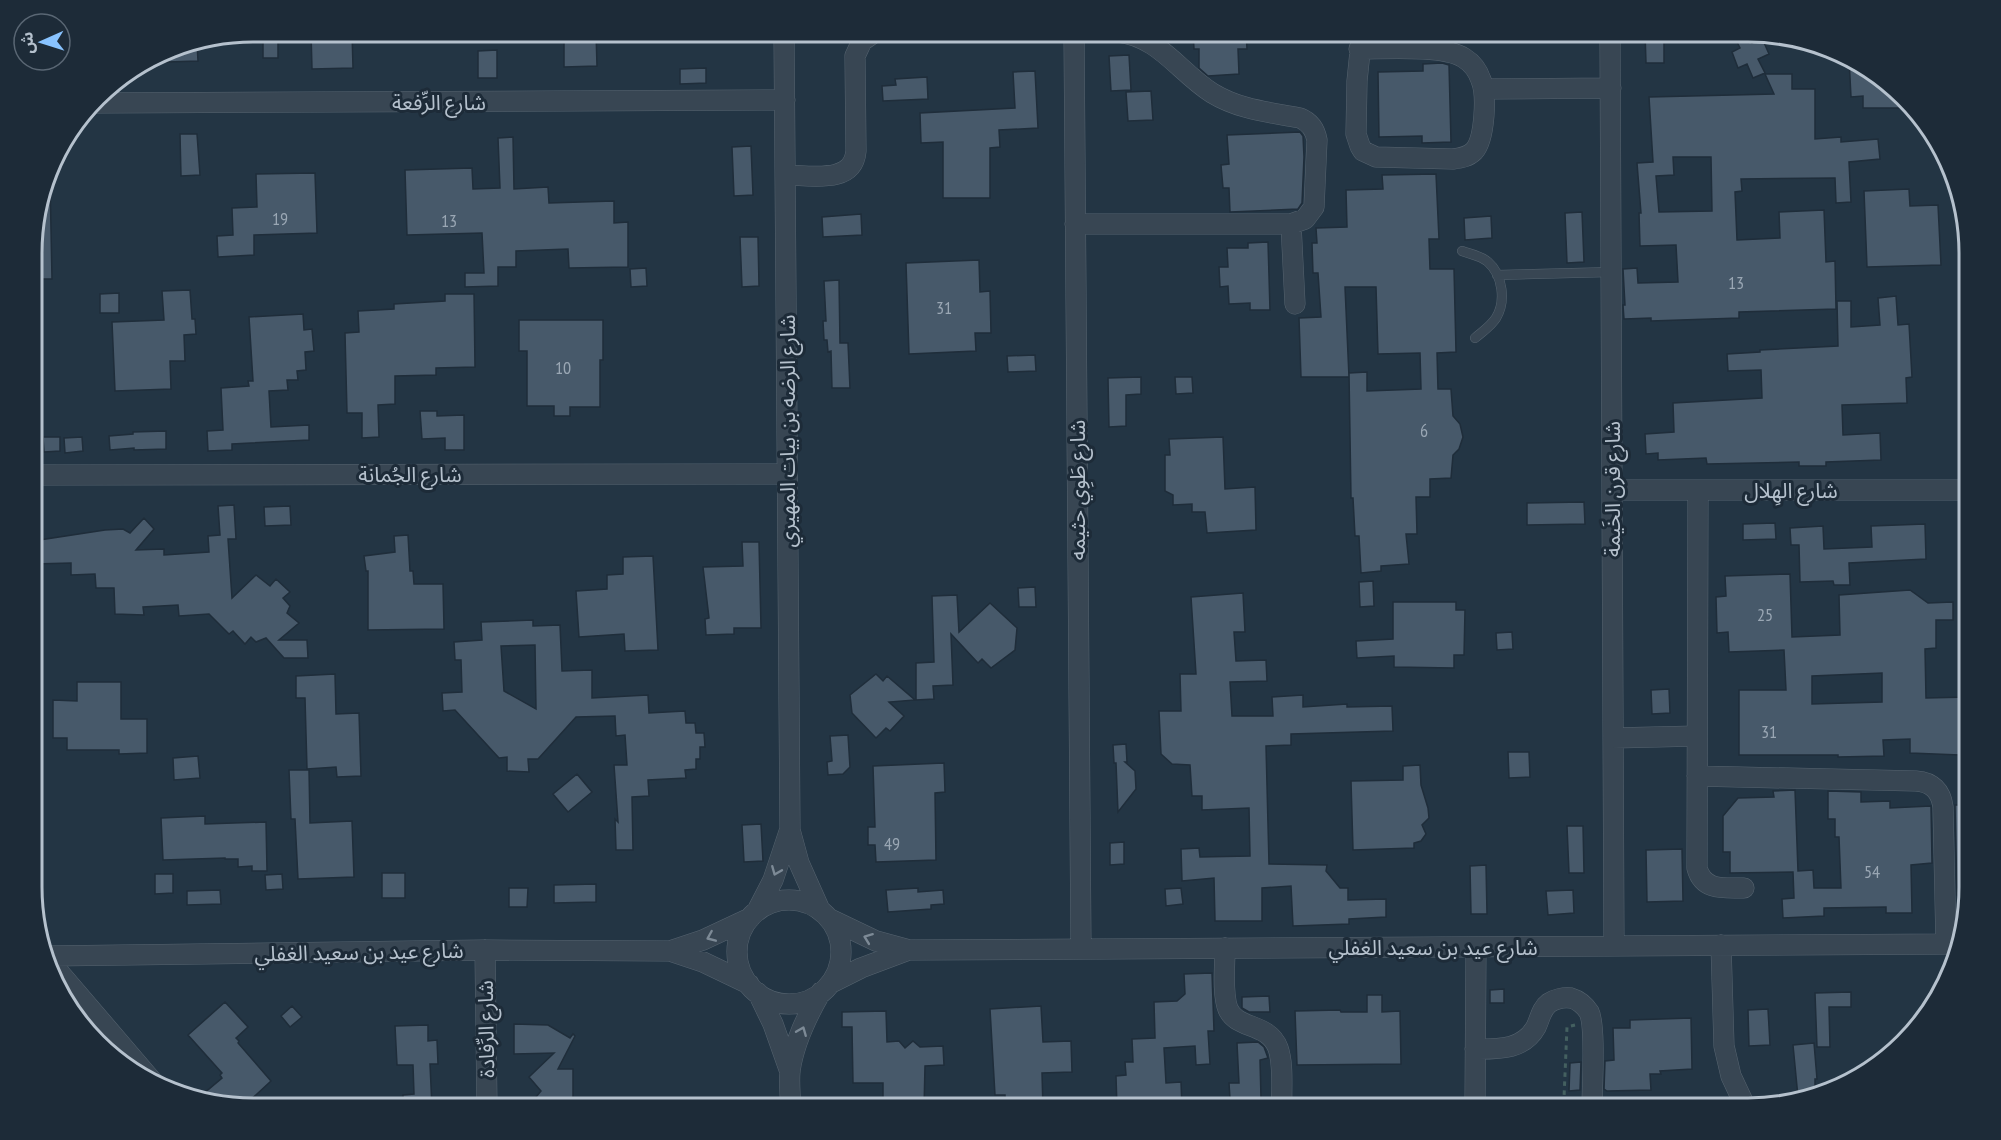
<svg xmlns="http://www.w3.org/2000/svg" width="2001" height="1140" viewBox="0 0 2001 1140" font-family="'PT Sans Narrow','Noto Sans Arabic',sans-serif">
<style>
.building{fill:#47596a;stroke:#1f2d3a;stroke-width:1.5;fill-rule:evenodd}
.lines{fill:none;stroke-linecap:round;stroke-linejoin:round}
.lane-casing{stroke:#566470;stroke-width:10}
.street-casing{stroke:#566470;stroke-width:21}
.path{stroke:#446060;stroke-width:3;stroke-dasharray:4.5 4.5;stroke-linecap:butt}
.lane{stroke:#384653;stroke-width:9}
.street{stroke:#384653;stroke-width:20}
.oneway{stroke:#7d8a96}
.labels{text-anchor:middle;dominant-baseline:central;stroke-width:6;stroke-linejoin:round;paint-order:stroke}
.number-label{font-size:18px;fill:#9aa7b4}
.street-label{font-size:21px;fill:#b5c1cd;stroke:#1d2b38}
.rim{fill:none;stroke:#b5c1cd;stroke-width:3}
</style>
<rect width="100%" height="100%" fill="#233544"/>
<path class="building" d="M 263,32 L 278,32 L 278,58 L 263,58 Z
M 311,32 L 352,32 L 353,68 L 312,69 Z
M 564,32 L 596,32 L 597,66 L 564,67 Z
M 1193,32 L 1246,32 L 1247,49 L 1238,49 L 1239,74 L 1208,76 L 1199,68 L 1199,49 L 1194,49 Z
M 1645,32 L 1664,32 L 1664,63 L 1646,63 Z
M 1744,32 L 1747,32 L 1752,43 L 1762,38 L 1769,54 L 1758,59 L 1765,73 L 1753,78 L 1747,64 L 1738,68 L 1732,52 L 1740,48 L 1734,36 Z
M 197,43 L 198,61 L 167,62 L 166,50 Z
M 497,50 L 497,78 L 478,78 L 478,51 Z
M 1129,55 L 1131,90 L 1111,91 L 1109,56 Z
M 1849,58 L 1858,61 L 1908,108 L 1863,108 L 1863,96 L 1851,97 Z
M 1442,63 L 1449,65 L 1451,142 L 1422,143 L 1422,136 L 1379,137 L 1378,72 L 1423,71 L 1423,64 Z
M 706,68 L 706,83 L 680,84 L 680,69 Z
M 1035,71 L 1038,128 L 999,130 L 1000,147 L 990,148 L 990,198 L 943,198 L 943,142 L 921,143 L 920,113 L 1015,108 L 1013,72 Z
M 1765,74 L 1792,74 L 1792,89 L 1815,89 L 1815,139 L 1841,137 L 1841,142 L 1878,139 L 1880,159 L 1849,162 L 1851,202 L 1836,203 L 1835,178 L 1741,179 L 1742,191 L 1735,192 L 1737,240 L 1780,238 L 1779,212 L 1824,210 L 1826,262 L 1835,261 L 1836,309 L 1739,312 L 1739,318 L 1651,321 L 1651,318 L 1624,319 L 1623,305 L 1625,305 L 1623,269 L 1637,268 L 1638,283 L 1678,282 L 1676,245 L 1640,246 L 1639,213 L 1641,213 L 1637,163 L 1653,162 L 1649,97 L 1774,94 ZM 1673,157 L 1711,157 L 1712,211 L 1659,212 L 1656,176 L 1674,175 Z
M 927,77 L 928,99 L 883,101 L 882,86 L 896,85 L 895,79 Z
M 1151,91 L 1153,120 L 1128,121 L 1126,92 Z
M 1300,132 L 1303,136 L 1304,157 L 1302,203 L 1298,209 L 1230,212 L 1229,188 L 1223,188 L 1221,165 L 1229,164 L 1227,135 Z
M 180,134 L 197,134 L 200,175 L 181,176 Z
M 513,137 L 514,189 L 548,187 L 549,203 L 614,201 L 614,223 L 628,222 L 628,267 L 569,268 L 568,249 L 516,251 L 516,267 L 498,267 L 498,286 L 465,287 L 465,273 L 484,273 L 482,233 L 407,235 L 405,170 L 472,168 L 473,189 L 500,188 L 498,138 Z
M 751,146 L 753,195 L 734,196 L 732,147 Z
M 315,173 L 317,233 L 254,235 L 254,255 L 218,257 L 217,236 L 233,235 L 232,208 L 257,207 L 256,174 Z
M 1436,174 L 1439,239 L 1429,239 L 1430,269 L 1454,269 L 1456,352 L 1437,353 L 1438,389 L 1451,389 L 1453,416 L 1460,424 L 1463,437 L 1459,449 L 1453,455 L 1451,478 L 1430,479 L 1430,497 L 1416,497 L 1417,534 L 1406,534 L 1409,564 L 1381,566 L 1381,571 L 1361,573 L 1359,536 L 1355,536 L 1353,498 L 1351,498 L 1349,373 L 1367,372 L 1367,391 L 1421,389 L 1420,353 L 1378,354 L 1376,287 L 1345,287 L 1349,377 L 1301,377 L 1299,318 L 1321,317 L 1318,273 L 1313,273 L 1312,243 L 1317,243 L 1316,228 L 1347,227 L 1346,190 L 1383,189 L 1382,175 Z
M 47,180 L 50,180 L 52,279 L 33,279 L 33,225 Z
M 1909,189 L 1910,206 L 1938,205 L 1941,265 L 1867,267 L 1864,191 Z
M 1582,212 L 1584,262 L 1567,263 L 1565,213 Z
M 861,214 L 862,235 L 823,237 L 822,217 Z
M 1491,216 L 1492,238 L 1465,240 L 1464,218 Z
M 740,237 L 758,237 L 759,286 L 742,287 Z
M 1268,242 L 1270,310 L 1250,310 L 1250,303 L 1229,304 L 1228,286 L 1220,287 L 1219,267 L 1228,267 L 1227,248 L 1248,248 L 1248,243 Z
M 979,260 L 980,292 L 990,291 L 991,333 L 975,333 L 976,351 L 909,354 L 906,263 Z
M 646,268 L 647,286 L 631,287 L 630,269 Z
M 839,280 L 840,343 L 848,343 L 850,388 L 832,388 L 831,351 L 828,352 L 827,340 L 824,340 L 823,321 L 826,321 L 824,281 Z
M 190,290 L 192,319 L 195,319 L 196,334 L 184,335 L 185,361 L 170,361 L 171,389 L 115,391 L 112,322 L 164,320 L 162,291 Z
M 119,293 L 119,313 L 100,313 L 100,294 Z
M 445,294 L 474,294 L 475,367 L 436,368 L 436,375 L 395,376 L 395,404 L 378,405 L 379,437 L 362,438 L 362,413 L 347,413 L 345,333 L 359,332 L 358,311 L 394,309 L 394,304 L 445,301 Z
M 1896,296 L 1898,325 L 1909,324 L 1912,377 L 1906,378 L 1907,403 L 1842,405 L 1843,435 L 1880,433 L 1881,460 L 1826,462 L 1826,466 L 1799,466 L 1799,462 L 1707,464 L 1706,458 L 1658,460 L 1658,453 L 1646,454 L 1645,434 L 1674,432 L 1673,403 L 1762,398 L 1761,370 L 1728,371 L 1727,354 L 1760,352 L 1760,350 L 1838,346 L 1837,301 L 1851,301 L 1851,327 L 1880,325 L 1878,298 Z
M 303,314 L 304,330 L 312,329 L 314,351 L 305,352 L 306,370 L 297,371 L 298,380 L 287,380 L 288,390 L 269,391 L 271,427 L 309,425 L 309,440 L 232,444 L 232,450 L 208,451 L 207,431 L 223,430 L 221,388 L 249,386 L 248,381 L 253,381 L 249,317 Z
M 519,320 L 603,320 L 603,360 L 600,360 L 600,407 L 570,407 L 570,416 L 554,416 L 554,406 L 527,406 L 527,351 L 519,351 Z
M 1035,355 L 1036,371 L 1008,372 L 1007,356 Z
M 1141,377 L 1141,394 L 1126,395 L 1126,426 L 1109,427 L 1108,378 Z
M 1175,377 L 1192,377 L 1193,393 L 1176,394 Z
M 420,411 L 437,411 L 437,416 L 464,415 L 464,450 L 445,450 L 445,438 L 422,439 Z
M 166,431 L 166,449 L 134,450 L 134,448 L 110,450 L 109,436 L 133,434 L 133,432 Z
M 43,437 L 60,437 L 60,451 L 44,452 Z
M 82,437 L 83,451 L 65,453 L 64,438 Z
M 1223,437 L 1225,489 L 1255,487 L 1256,530 L 1207,533 L 1205,512 L 1192,512 L 1192,504 L 1173,505 L 1173,495 L 1165,491 L 1165,455 L 1170,455 L 1169,439 Z
M 1584,502 L 1585,524 L 1527,525 L 1527,503 Z
M 234,505 L 236,539 L 228,539 L 232,598 L 256,575 L 270,586 L 276,579 L 290,592 L 283,598 L 290,606 L 287,613 L 299,623 L 279,640 L 307,640 L 308,658 L 284,658 L 266,638 L 256,642 L 251,637 L 245,644 L 233,631 L 229,634 L 209,614 L 179,616 L 178,605 L 143,607 L 144,615 L 115,614 L 114,588 L 96,588 L 95,574 L 71,575 L 71,563 L 33,564 L 33,541 L 105,530 L 123,529 L 130,533 L 144,518 L 154,529 L 136,550 L 164,549 L 164,555 L 209,552 L 208,536 L 220,535 L 218,506 Z
M 290,506 L 291,525 L 265,526 L 264,507 Z
M 1775,523 L 1776,539 L 1743,540 L 1743,524 Z
M 1925,524 L 1926,559 L 1849,563 L 1850,585 L 1834,585 L 1833,581 L 1800,582 L 1799,545 L 1791,545 L 1790,528 L 1823,526 L 1824,549 L 1872,547 L 1871,526 Z
M 408,535 L 410,571 L 413,571 L 414,584 L 443,584 L 444,629 L 368,630 L 368,571 L 366,571 L 364,556 L 395,552 L 394,536 Z
M 742,542 L 759,542 L 761,628 L 734,628 L 734,634 L 706,635 L 705,619 L 709,618 L 703,567 L 743,566 Z
M 653,556 L 658,650 L 625,651 L 624,634 L 579,637 L 576,591 L 607,589 L 607,575 L 623,574 L 623,557 Z
M 1790,574 L 1792,637 L 1840,635 L 1839,595 L 1910,590 L 1928,603 L 1953,602 L 1953,620 L 1936,620 L 1936,648 L 1925,649 L 1926,698 L 1969,697 L 1969,740 L 1960,740 L 1960,755 L 1910,753 L 1910,739 L 1883,740 L 1884,756 L 1838,757 L 1838,755 L 1739,755 L 1739,690 L 1786,690 L 1784,650 L 1729,652 L 1728,632 L 1717,633 L 1716,597 L 1726,596 L 1725,576 ZM 1882,673 L 1882,702 L 1812,704 L 1812,676 Z
M 1373,581 L 1374,606 L 1360,607 L 1359,582 Z
M 1035,587 L 1036,607 L 1019,607 L 1018,588 Z
M 1243,593 L 1245,632 L 1234,632 L 1236,661 L 1266,660 L 1267,681 L 1230,682 L 1232,716 L 1273,716 L 1272,697 L 1303,695 L 1303,707 L 1347,704 L 1347,707 L 1392,706 L 1393,731 L 1291,734 L 1291,745 L 1266,746 L 1269,864 L 1327,865 L 1326,871 L 1340,888 L 1348,888 L 1348,900 L 1386,899 L 1386,917 L 1349,919 L 1349,924 L 1293,926 L 1291,886 L 1262,888 L 1262,921 L 1215,921 L 1214,878 L 1182,881 L 1181,849 L 1199,848 L 1200,857 L 1250,856 L 1249,808 L 1202,810 L 1202,796 L 1192,796 L 1190,765 L 1172,764 L 1161,754 L 1159,711 L 1181,711 L 1180,674 L 1196,674 L 1191,597 Z
M 957,595 L 959,632 L 990,603 L 1017,628 L 1015,650 L 991,668 L 982,659 L 978,663 L 951,634 L 953,685 L 933,686 L 934,699 L 916,700 L 916,663 L 934,662 L 932,596 Z
M 1393,602 L 1456,602 L 1456,610 L 1465,610 L 1464,655 L 1454,655 L 1454,668 L 1394,667 L 1394,656 L 1357,658 L 1356,641 L 1393,639 Z
M 533,620 L 533,626 L 560,625 L 562,671 L 592,670 L 592,698 L 648,695 L 649,713 L 685,711 L 686,723 L 695,723 L 696,733 L 704,733 L 705,747 L 700,747 L 700,759 L 696,759 L 696,769 L 685,770 L 686,778 L 648,780 L 649,796 L 632,797 L 633,850 L 616,850 L 615,819 L 618,822 L 614,765 L 627,765 L 625,735 L 616,736 L 615,716 L 576,717 L 538,759 L 528,759 L 529,772 L 507,771 L 507,757 L 499,758 L 455,710 L 443,711 L 442,693 L 462,692 L 461,660 L 455,660 L 454,642 L 482,640 L 481,622 ZM 535,645 L 536,709 L 504,691 L 501,646 Z
M 1512,632 L 1513,649 L 1497,650 L 1496,633 Z
M 335,674 L 336,714 L 359,713 L 361,776 L 337,777 L 336,767 L 307,769 L 305,698 L 296,698 L 296,676 Z
M 876,674 L 883,681 L 887,676 L 915,700 L 889,702 L 904,716 L 890,731 L 886,728 L 876,738 L 852,713 L 850,695 Z
M 77,682 L 121,682 L 121,719 L 147,719 L 147,753 L 119,754 L 119,750 L 67,750 L 67,738 L 53,738 L 53,700 L 77,701 Z
M 1669,689 L 1670,713 L 1652,714 L 1651,690 Z
M 848,735 L 850,767 L 843,774 L 828,775 L 827,762 L 832,761 L 830,736 Z
M 1126,744 L 1127,762 L 1125,762 L 1135,771 L 1136,789 L 1118,812 L 1116,763 L 1114,763 L 1113,745 Z
M 1508,752 L 1529,752 L 1530,777 L 1509,778 Z
M 198,756 L 200,778 L 174,780 L 173,758 Z
M 944,763 L 945,792 L 935,793 L 936,860 L 876,862 L 875,845 L 868,845 L 868,827 L 875,827 L 873,766 Z
M 1420,765 L 1421,785 L 1428,808 L 1429,818 L 1422,825 L 1426,834 L 1421,841 L 1414,843 L 1414,848 L 1353,850 L 1351,781 L 1403,780 L 1403,766 Z
M 289,770 L 309,770 L 310,823 L 352,821 L 354,877 L 298,879 L 295,819 L 291,819 Z
M 577,774 L 592,792 L 568,812 L 553,794 Z
M 1795,790 L 1798,871 L 1813,870 L 1814,888 L 1841,888 L 1839,837 L 1835,837 L 1835,819 L 1828,819 L 1828,791 L 1861,792 L 1861,802 L 1890,801 L 1890,808 L 1931,806 L 1932,863 L 1911,865 L 1912,913 L 1886,913 L 1886,907 L 1824,908 L 1824,916 L 1783,918 L 1782,899 L 1794,898 L 1793,872 L 1730,873 L 1730,852 L 1723,852 L 1723,816 L 1738,798 L 1774,797 L 1773,791 Z
M 1955,805 L 1969,805 L 1969,895 L 1957,895 Z
M 205,816 L 205,824 L 266,822 L 267,871 L 252,871 L 252,866 L 238,867 L 238,859 L 225,859 L 225,858 L 163,860 L 161,818 Z
M 761,824 L 763,861 L 744,862 L 742,825 Z
M 1567,826 L 1583,826 L 1584,873 L 1569,873 Z
M 1124,842 L 1124,864 L 1110,865 L 1110,843 Z
M 1682,849 L 1683,901 L 1647,902 L 1646,850 Z
M 1486,865 L 1487,914 L 1471,914 L 1470,866 Z
M 382,873 L 405,873 L 405,898 L 382,898 Z
M 155,874 L 173,874 L 173,893 L 155,894 Z
M 282,874 L 283,889 L 266,890 L 265,875 Z
M 596,884 L 596,902 L 554,903 L 554,885 Z
M 509,888 L 528,888 L 527,907 L 509,907 Z
M 918,888 L 918,892 L 943,890 L 944,904 L 931,905 L 931,909 L 888,912 L 886,890 Z
M 1181,888 L 1183,904 L 1166,906 L 1165,889 Z
M 220,890 L 221,904 L 187,905 L 187,891 Z
M 1573,890 L 1574,913 L 1548,915 L 1546,891 Z
M 1212,973 L 1214,1031 L 1208,1031 L 1210,1064 L 1196,1065 L 1195,1046 L 1164,1048 L 1166,1083 L 1181,1082 L 1182,1108 L 1117,1108 L 1116,1076 L 1126,1075 L 1125,1062 L 1133,1062 L 1132,1039 L 1155,1038 L 1154,1002 L 1177,1001 L 1185,994 L 1184,974 Z
M 1504,989 L 1504,1003 L 1490,1003 L 1490,990 Z
M 1851,992 L 1851,1007 L 1829,1007 L 1830,1047 L 1817,1047 L 1815,993 Z
M 1367,995 L 1382,995 L 1382,1012 L 1400,1011 L 1401,1064 L 1297,1065 L 1295,1011 L 1340,1010 L 1341,1012 L 1367,1012 Z
M 1269,996 L 1270,1012 L 1249,1012 L 1242,1008 L 1242,997 Z
M 225,1002 L 248,1027 L 236,1038 L 239,1041 L 238,1043 L 271,1081 L 244,1106 L 202,1095 L 222,1078 L 220,1075 L 222,1073 L 188,1035 Z
M 292,1006 L 302,1017 L 290,1027 L 281,1016 Z
M 1041,1006 L 1043,1042 L 1071,1041 L 1072,1072 L 1042,1073 L 1043,1108 L 1005,1108 L 1005,1095 L 995,1095 L 990,1009 Z
M 1768,1009 L 1770,1045 L 1749,1046 L 1748,1010 Z
M 886,1011 L 887,1042 L 899,1041 L 905,1048 L 913,1041 L 920,1047 L 943,1046 L 944,1065 L 925,1066 L 924,1108 L 883,1108 L 883,1083 L 853,1083 L 852,1027 L 842,1027 L 842,1012 Z
M 1691,1018 L 1692,1069 L 1660,1071 L 1661,1074 L 1650,1074 L 1651,1090 L 1607,1091 L 1604,1089 L 1605,1061 L 1614,1060 L 1613,1028 L 1630,1028 L 1630,1020 Z
M 514,1024 L 548,1025 L 570,1038 L 573,1034 L 575,1036 L 558,1069 L 573,1069 L 573,1108 L 527,1108 L 541,1091 L 529,1077 L 554,1053 L 514,1054 Z
M 428,1025 L 428,1041 L 437,1040 L 438,1064 L 430,1064 L 432,1108 L 392,1108 L 403,1098 L 403,1095 L 414,1094 L 413,1065 L 397,1065 L 395,1026 Z
M 1258,1042 L 1264,1047 L 1268,1058 L 1260,1060 L 1261,1098 L 1230,1099 L 1229,1083 L 1239,1083 L 1237,1043 Z
M 1814,1043 L 1817,1079 L 1815,1079 L 1815,1092 L 1798,1097 L 1793,1045 Z
M 1581,1062 L 1580,1090 L 1569,1091 L 1570,1063 Z"/>
<g class="lines">
<defs>
<path id="lane" d="M 1462,251 C 1470,254 1482,256 1488,262 C 1503,275 1506,302 1496,318 C 1491,326 1482,332 1475,338
M 1497,275 L 1612,272"/>
<path id="street" d="M 784,32 L 790,830 L 799,863 L 820,910
M 1074,32 L 1081,949
M 1610,32 L 1614,946
M 1359,49 C 1385,49 1444,45 1464,58 C 1472,63 1478,71 1481,80 C 1487,94 1485,139 1474,151 C 1468,157 1461,158 1453,159 L 1376,157 L 1363,151 L 1360,146 L 1356,134 L 1357,81 L 1362,32
M 1484,89 L 1611,88
M 94,103 L 785,100
M 785,175 C 810,175 853,185 856,151 L 855,56 L 862,41 L 875,32
M 1075,224 L 1291,224 L 1305,219 L 1314,207 L 1317,140 C 1315,129 1310,122 1300,118 C 1269,112 1240,110 1212,93 C 1179,72 1159,36 1117,32
M 1291,224 L 1295,304
M 33,475 L 787,474
M 1612,490 L 1969,490
M 1698,490 L 1697,868 C 1703,891 1724,888 1744,888
M 1613,738 L 1697,736
M 1697,776 L 1916,781 C 1932,782 1941,791 1943,807 L 1946,944
M737 952a52 52 0 1 1 104 0a52 52 0 1 1-104 0Z
M 757,911 L 773,880 L 789,832
M 830,919 L 876,941 L 909,950 L 1956,944
M 1721,945 L 1724,1046 L 1731,1076 L 1746,1108
M 1225,948 C 1225,965 1222,994 1228,1009 C 1237,1030 1268,1022 1278,1048 C 1284,1065 1281,1089 1282,1108
M 485,950 L 487,1108
M 670,951 L 703,940 L 750,918
M 49,956 L 485,950 L 670,951 L 703,962 L 749,984
M 52,964 L 153,1082
M 831,983 L 861,968 L 909,950
M 758,993 L 773,1024 L 790,1072
M 1475,1049 C 1499,1049 1523,1050 1536,1027 C 1540,1019 1541,1009 1549,1003 C 1555,999 1564,997 1571,998 C 1578,1000 1585,1006 1589,1012 C 1596,1026 1592,1089 1592,1108
M 791,1108 C 790,1096 789,1083 790,1071 C 794,1042 807,1016 821,992
M 1475,1108 L 1476,947"/>
</defs>
<use href="#lane" class="lane-casing"/>
<use href="#street" class="street-casing"/>
<path class="path" d="M 1553,1108 L 1564,1098 L 1567,1027 L 1575,1025"/>
<use href="#lane" class="lane"/>
<use href="#street" class="street"/>
</g>
<defs><path id="oneway-chevron" d="M-2-3.5L2.5 0L-2 3.5" fill="none" stroke-width="1.6" stroke-linecap="round" stroke-linejoin="round" transform="scale(1.5)"/></defs>
<g class="oneway">
<use href="#oneway-chevron" transform="translate(776 871) rotate(112)"/>
<use href="#oneway-chevron" transform="translate(711 937) rotate(157)"/>
<use href="#oneway-chevron" transform="translate(868 938) rotate(-159)"/>
<use href="#oneway-chevron" transform="translate(802 1031) rotate(-68)"/>
</g>
<g class="labels">
<g class="number-label">
<text x="280" y="218">19</text>
<text x="449" y="220">13</text>
<text x="1736" y="282">13</text>
<text x="944" y="307">31</text>
<text x="563" y="367">10</text>
<text x="1424" y="430">6</text>
<text x="1765" y="614">25</text>
<text x="1769" y="731">31</text>
<text x="892" y="843">49</text>
<text x="1872" y="871">54</text>
</g>
<g class="street-label">
<text x="439" y="102">شارع الرِّفعة</text>
<text transform="translate(787 431) rotate(-90)">شارع الرضه بن بيات المهيري</text>
<text x="410" y="474">شارع الجُمانة</text>
<text transform="translate(1612 489) rotate(-90)">شارع قرن الخَيمة</text>
<text transform="translate(1077 490) rotate(-90)">شارع طَوِي حثيمه</text>
<text x="1791" y="490">شارع الهِلال</text>
<text x="1433" y="947">شارع عيد بن سعيد الغفلي</text>
<text transform="translate(359 952) rotate(-1)">شارع عيد بن سعيد الغفلي</text>
<text transform="translate(486 1029) rotate(-91)">شارع الرِّفادة</text>
</g>
</g>
<path d="M0 0H2001V1140H0ZM253 42H1748A211 211 0 0 1 1959 253V887A211 211 0 0 1 1748 1098H253A211 211 0 0 1 42 887V253A211 211 0 0 1 253 42Z" fill="#1d2b38" fill-rule="evenodd"/>
<path class="rim" d="M253 42H1748A211 211 0 0 1 1959 253V887A211 211 0 0 1 1748 1098H253A211 211 0 0 1 42 887V253A211 211 0 0 1 253 42Z"/>
<g transform="translate(42 42) rotate(267)"><circle r="28" fill="#1d2b38" stroke="#5a6774" stroke-width="1.5"/>
<path d="M0-4.5L10 22L0 15L-10 22Z" fill="#88c3ff"/>
<text y="-9" font-size="16" font-weight="bold" text-anchor="middle" fill="#b5c1cd">ش</text>
</g>
</svg>
